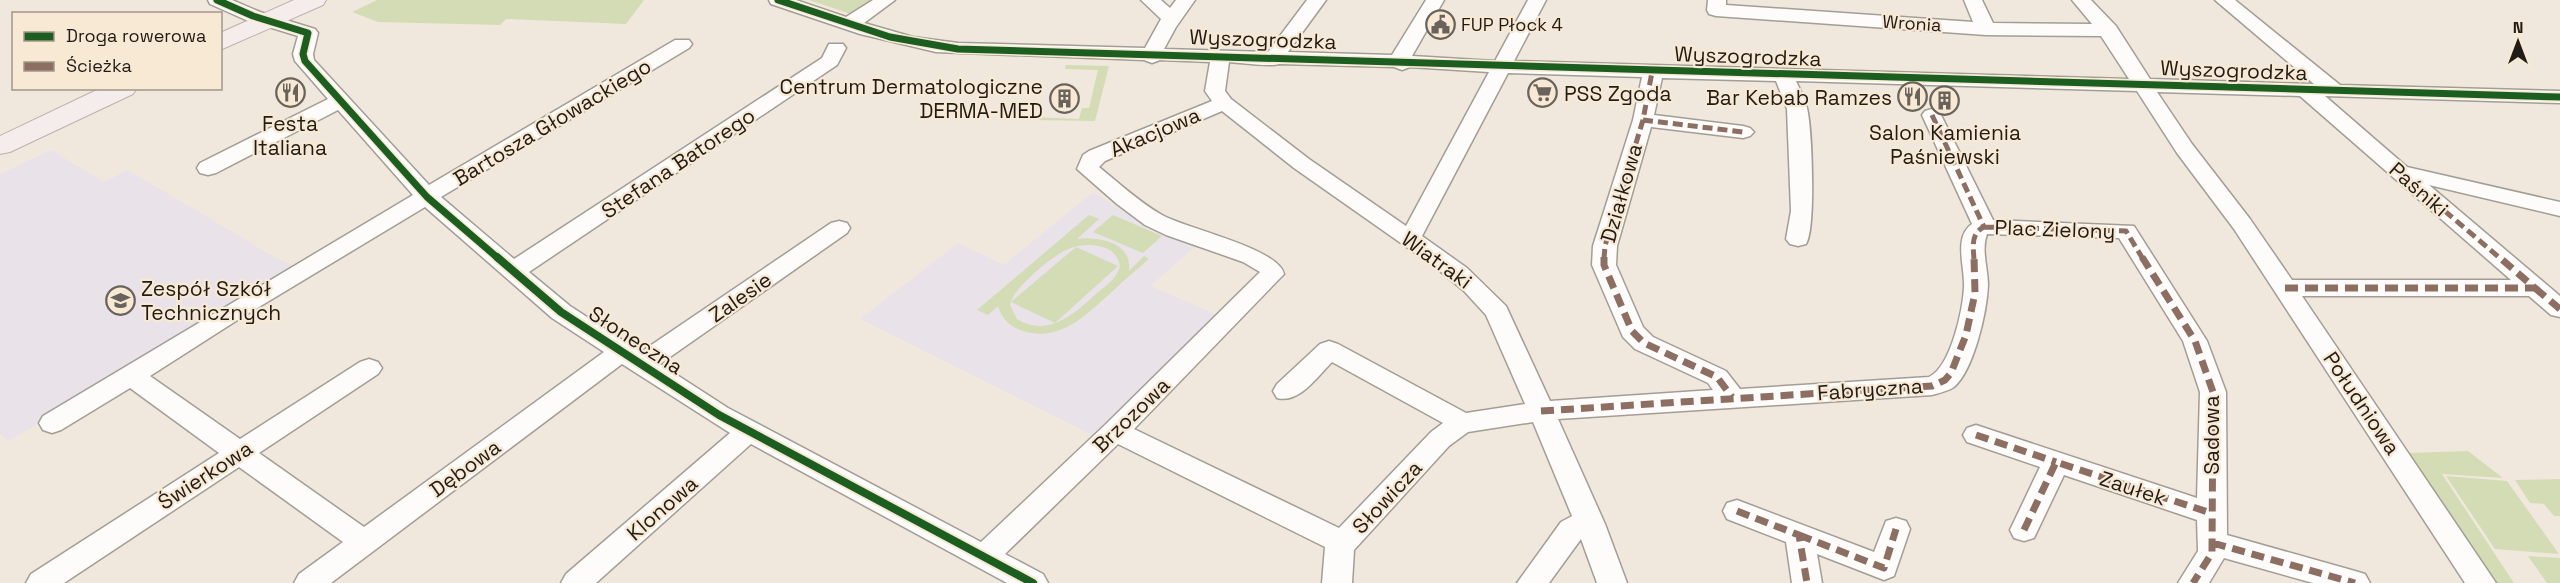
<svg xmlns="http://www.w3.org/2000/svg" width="2560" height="583" viewBox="0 0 2560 583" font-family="'Space Grotesk',sans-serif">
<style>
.education{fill:#eae2e9}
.green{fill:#d3dcb4;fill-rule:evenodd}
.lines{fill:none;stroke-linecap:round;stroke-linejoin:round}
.minor-casing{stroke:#a39d95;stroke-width:3}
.major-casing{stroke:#beb0ac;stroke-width:2}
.minor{fill:#fdfcfa;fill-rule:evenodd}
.major{fill:#f4edec;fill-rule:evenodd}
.quiet-far1{stroke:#8d6e63;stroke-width:5;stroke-dasharray:10 5;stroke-linecap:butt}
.quiet{stroke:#8d6e63;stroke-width:7;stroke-dasharray:13 7;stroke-linecap:butt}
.cycleway-far1-casing{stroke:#f8e9d5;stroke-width:10}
.cycleway-casing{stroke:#f8e9d5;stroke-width:12}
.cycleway-far1{stroke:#1b5e20;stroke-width:7}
.cycleway{stroke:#1b5e20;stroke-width:8}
.labels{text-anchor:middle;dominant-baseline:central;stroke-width:4.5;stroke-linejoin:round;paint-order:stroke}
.far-street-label{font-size:18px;fill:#211c15;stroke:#f8e9d5}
.far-poi-label{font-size:18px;fill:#211c15;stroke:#f8e9d5;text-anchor:start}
.street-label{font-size:21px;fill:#211c15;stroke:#f8e9d5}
.poi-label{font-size:21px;fill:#211c15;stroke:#f8e9d5;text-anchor:end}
</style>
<rect width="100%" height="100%" fill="#f0e8dd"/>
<path class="education" d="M 51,150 L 104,182 L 128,170 L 276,258 L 297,267 L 175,345 L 8,441 L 0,434 L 0,174 Z
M 1093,192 L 1142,223 L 1197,245 L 1150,286 L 1218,315 L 1096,437 L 860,319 L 958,243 L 1004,265 Z"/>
<path class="green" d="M 377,0 L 644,0 L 626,24 L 506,19 L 500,25 L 378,22 L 352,12 Z
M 809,0 L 874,0 L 854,15 Z
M 1066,65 L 1109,66 L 1095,121 L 1032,120 L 1033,117 L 1079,119 L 1082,108 L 1089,108 L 1098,70 L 1065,69 Z
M 1089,215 L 1099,219 L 1077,239 C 1100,237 1132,242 1129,271 L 1144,256 L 1149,259 C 1138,269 1126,278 1115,289 C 1089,312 1062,343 1023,331 C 1010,327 1002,319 998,306 L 988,315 L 977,310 ZM 1087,245 C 1102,245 1117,249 1120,266 C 1117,279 1105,286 1096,294 C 1074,314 1048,338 1017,319 L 1010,305 C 1012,289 1049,259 1064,251 C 1071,247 1079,245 1087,245 Z
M 1113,215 L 1162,236 L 1143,253 L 1093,232 Z
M 1076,247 L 1118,266 L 1055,323 L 1011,302 Z
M 2468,451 L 2503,478 L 2442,474 L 2514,583 L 2492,583 L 2407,453 Z
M 2446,476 L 2507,481 L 2559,554 L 2495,549 Z
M 2560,479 L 2560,516 L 2554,516 L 2544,504 L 2530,503 L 2515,480 Z
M 2528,556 L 2560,558 L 2560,583 L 2547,583 Z"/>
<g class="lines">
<defs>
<path id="minor" d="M 208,0 L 232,0 L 260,12 L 315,29 L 318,33 L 313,54 L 314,60 L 429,185 L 675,40 L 689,40 L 692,44 L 689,48 L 441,197 L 514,259 L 822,58 L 829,44 L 843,44 L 846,48 L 837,65 L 529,272 L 570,306 L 641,352 L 831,223 L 839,221 L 847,223 L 850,228 L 847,233 L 660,364 L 728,408 L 981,542 L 1106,424 L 1260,272 L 1243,262 L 1166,235 L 1145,225 L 1117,204 L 1077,169 L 1083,155 L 1089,151 L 1212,101 L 1205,91 L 1210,62 L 1160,60 L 1152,63 L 1144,60 L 936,52 L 860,34 L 771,4 L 769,0 L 796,0 L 846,17 L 873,0 L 895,0 L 864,23 L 913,37 L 958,43 L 1145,48 L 1161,19 L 1141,0 L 1161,0 L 1170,8 L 1176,0 L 1195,0 L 1176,27 L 1164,49 L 1268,52 L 1307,0 L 1326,0 L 1288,52 L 1392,55 L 1426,0 L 1444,0 L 1412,56 L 1495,61 L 1528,0 L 1546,0 L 1514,61 L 2129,79 L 2101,36 L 1986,35 L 1716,16 L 1709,14 L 1707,10 L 1708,0 L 1726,0 L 1726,5 L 1973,22 L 1964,0 L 1982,0 L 1993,23 L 2092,24 L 2072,0 L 2091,0 L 2116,26 L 2150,79 L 2314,84 L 2215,0 L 2235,0 L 2340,85 L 2560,91 L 2560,103 L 2325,96 L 2407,167 L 2560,202 L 2560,216 L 2429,185 L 2560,296 L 2560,317 L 2551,315 L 2529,296 L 2302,296 L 2496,583 L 2465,583 L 2234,229 L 2177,153 L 2137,91 L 1796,81 C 1800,90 1805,99 1807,108 C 1812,128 1816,229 1806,244 L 1798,246 L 1790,244 L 1786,239 L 1791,211 L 1787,109 L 1776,81 L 1662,78 L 1654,115 L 1743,126 L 1750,128 L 1754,132 L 1750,136 L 1743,138 L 1651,127 L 1617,246 L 1616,265 L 1643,327 L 1653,337 L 1726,371 L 1740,389 L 1929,377 C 1951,367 1963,309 1964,287 C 1965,267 1953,237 1972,224 L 1922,115 L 1925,111 L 1932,109 L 1939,111 L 1993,220 L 2134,226 L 2207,341 L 2226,392 L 2227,535 L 2355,571 L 2365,574 L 2370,583 L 2313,583 L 2224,558 L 2209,583 L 2178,583 L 2198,551 L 2197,520 L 2064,475 L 2034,538 L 2024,541 L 2014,538 L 2010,530 L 2040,467 L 1967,442 L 1963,435 L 1967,428 L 1976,425 L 2197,498 L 2200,392 L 2183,341 L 2119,238 L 1987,234 C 1981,250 1988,269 1988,285 C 1987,311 1974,370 1954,387 C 1948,391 1939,393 1932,395 L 1558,419 L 1605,524 L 1627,583 L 1597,583 L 1581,539 L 1549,583 L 1517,583 L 1561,522 L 1572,516 L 1533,422 L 1468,432 L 1449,446 L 1354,550 L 1352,583 L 1322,583 L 1325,547 L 1118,444 L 1005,554 L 1043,574 L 1048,583 L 1007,583 L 751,444 L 596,583 L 561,583 L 566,574 L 730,433 L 622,364 L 331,583 L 294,583 L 299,574 L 343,542 L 239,467 L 64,583 L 26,583 L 31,574 L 219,453 L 130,388 L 61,430 L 52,433 L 43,430 L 39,423 L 43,416 L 413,195 L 338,110 L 216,173 L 208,175 L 200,173 L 197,168 L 200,163 L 328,99 L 295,61 L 293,54 L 298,36 L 246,20 L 210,4 ZM 1229,62 C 1242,63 1270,67 1279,64 L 1394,67 L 1402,70 L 1410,67 L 1489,72 L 1406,226 L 1309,159 L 1231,99 L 1225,91 ZM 1508,73 L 1642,77 L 1633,120 L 1593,246 L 1592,265 L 1623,337 L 1635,349 L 1708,383 L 1713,390 L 1550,401 L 1506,306 L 1467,268 L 1422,236 ZM 2157,92 L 2300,96 L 2511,280 L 2292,280 L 2250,219 L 2192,144 ZM 1222,111 L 1294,168 L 1435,267 L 1464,291 L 1486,315 L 1525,404 L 1466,413 L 1338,344 L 1329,341 L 1320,344 L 1277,384 L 1273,391 L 1277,398 C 1299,404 1317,377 1332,362 L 1443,423 L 1431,432 L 1339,528 L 1134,429 L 1284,274 C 1278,248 1187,229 1162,215 C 1139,202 1120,184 1099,167 L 1105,161 ZM 425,207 L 552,318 L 604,352 L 364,527 L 259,453 L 378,374 L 382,368 L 378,362 L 369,359 L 360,362 L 240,439 L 150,376 L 239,319 Z
M 1737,500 L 1874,552 L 1886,521 L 1896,518 L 1906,521 L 1910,529 L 1894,576 L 1884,580 L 1817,554 L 1822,583 L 1792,583 L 1786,542 L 1727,519 L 1723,511 L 1727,503 Z"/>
<path id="major" d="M 294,0 L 326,0 L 323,5 L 220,50 L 220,33 Z
M 101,88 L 137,88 L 133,94 L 10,152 L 0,154 L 0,136 Z"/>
</defs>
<use href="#minor" class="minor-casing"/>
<use href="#major" class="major-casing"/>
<use href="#minor" class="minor"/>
<use href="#major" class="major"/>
<path class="quiet-far1" d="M 1932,115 L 1984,227 C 1971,233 1973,246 1974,259
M 1643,120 L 1743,132
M 2399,172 L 2501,259
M 1984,227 L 2126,231 L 2143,259
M 1604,259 L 1605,246 L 1643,120 L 1652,72"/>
<path class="quiet" d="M 1604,257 L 1604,265 L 1632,331 L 1644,343 L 1717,377 L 1732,397
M 2142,257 L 2195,341 L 2213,392 L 2212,553 L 2193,583
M 2285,288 L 2535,288 L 2499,257
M 2535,288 L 2560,309
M 1541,411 L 1932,386 L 1945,380 L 1951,373 L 1966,335 L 1975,293 L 1974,257
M 1976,435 L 2056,462
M 1737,511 L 1799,535 L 1807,583
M 2024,530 L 2056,462 L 2211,513
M 1799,535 L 1884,568 L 1896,529
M 2213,543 L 2355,583"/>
<defs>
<path id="cycleway-far1" d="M 217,0 L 253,16 L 308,33 L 303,54 L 305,61 L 427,197 L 499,259
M 778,0 L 890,37 L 958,49 L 2560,97"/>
<path id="cycleway" d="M 497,257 L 561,312 L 719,415 L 1033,583"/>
</defs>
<use href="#cycleway-far1" class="cycleway-far1-casing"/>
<use href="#cycleway" class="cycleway-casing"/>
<use href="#cycleway-far1" class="cycleway-far1"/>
<use href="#cycleway" class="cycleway"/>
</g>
<defs>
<symbol id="civic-ring" viewBox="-11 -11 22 22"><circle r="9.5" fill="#f8e9d5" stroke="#69635b" stroke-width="1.5"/><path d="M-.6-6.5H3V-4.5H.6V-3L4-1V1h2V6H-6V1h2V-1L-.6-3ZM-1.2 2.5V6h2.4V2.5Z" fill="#69635b"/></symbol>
<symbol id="restaurant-ring" viewBox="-11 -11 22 22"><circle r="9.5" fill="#f8e9d5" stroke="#69635b" stroke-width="1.5"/><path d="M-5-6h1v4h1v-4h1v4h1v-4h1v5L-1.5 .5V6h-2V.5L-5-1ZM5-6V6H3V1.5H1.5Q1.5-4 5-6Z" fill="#69635b"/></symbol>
<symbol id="supermarket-ring" viewBox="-11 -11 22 22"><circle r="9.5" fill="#f8e9d5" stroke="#69635b" stroke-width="1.5"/><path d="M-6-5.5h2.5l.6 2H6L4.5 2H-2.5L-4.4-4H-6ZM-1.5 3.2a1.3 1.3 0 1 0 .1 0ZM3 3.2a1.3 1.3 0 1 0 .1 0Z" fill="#69635b"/></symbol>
<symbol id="building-ring" viewBox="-11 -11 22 22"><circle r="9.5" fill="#f8e9d5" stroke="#69635b" stroke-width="1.5"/><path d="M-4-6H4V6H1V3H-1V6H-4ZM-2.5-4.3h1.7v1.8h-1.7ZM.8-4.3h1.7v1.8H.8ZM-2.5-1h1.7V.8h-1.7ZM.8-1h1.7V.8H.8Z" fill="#69635b"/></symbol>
<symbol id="school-ring" viewBox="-11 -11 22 22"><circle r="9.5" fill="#f8e9d5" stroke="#69635b" stroke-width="1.5"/><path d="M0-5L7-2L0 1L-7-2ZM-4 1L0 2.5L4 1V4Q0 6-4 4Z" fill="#69635b"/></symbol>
</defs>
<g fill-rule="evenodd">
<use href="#civic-ring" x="1424" y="8" width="33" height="33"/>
<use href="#restaurant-ring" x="274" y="76" width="33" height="33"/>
<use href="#supermarket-ring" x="1526" y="76" width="33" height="33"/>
<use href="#restaurant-ring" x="1896" y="80" width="33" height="33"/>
<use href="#building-ring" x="1048" y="82" width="33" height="33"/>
<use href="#building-ring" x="1928" y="84" width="33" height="33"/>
<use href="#school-ring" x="104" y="284" width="33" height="33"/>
</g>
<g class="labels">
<g class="far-street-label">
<text transform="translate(1912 23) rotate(4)">Wronia</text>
</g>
<g class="far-poi-label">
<text x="1461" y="24">FUP Płock 4</text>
</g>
<g class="street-label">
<text transform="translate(1263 39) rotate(2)">Wyszogrodzka</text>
<text transform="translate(1748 56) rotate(2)">Wyszogrodzka</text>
<text transform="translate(2234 70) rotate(2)">Wyszogrodzka</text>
<text transform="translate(552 122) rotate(-31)">Bartosza Głowackiego</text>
<text transform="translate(1155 132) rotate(-23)">Akacjowa</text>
<text transform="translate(678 163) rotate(-34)">Stefana Batorego</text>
<text transform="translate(2419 189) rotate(41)">Paśniki</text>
<text transform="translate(1621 193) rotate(-74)">Działkowa</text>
<text transform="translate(2055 229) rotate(2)">Plac Zielony</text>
<text transform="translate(1437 260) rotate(36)">Wiatraki</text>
<text transform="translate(740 297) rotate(-35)">Zalesie</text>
<text transform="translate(636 340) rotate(33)">Słoneczna</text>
<text transform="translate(1870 389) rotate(-4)">Fabryczna</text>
<text transform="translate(2362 403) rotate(56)">Południowa</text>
<text transform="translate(1131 415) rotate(-44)">Brzozowa</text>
<text transform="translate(2211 435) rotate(-90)">Sadowa</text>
<text transform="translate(465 468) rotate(-36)">Dębowa</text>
<text transform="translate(205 475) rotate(-33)">Świerkowa</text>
<text transform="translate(2133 488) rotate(18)">Zaułek</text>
<text transform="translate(1387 497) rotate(-47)">Słowicza</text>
<text transform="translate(662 508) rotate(-41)">Klonowa</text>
</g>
<g class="poi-label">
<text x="1043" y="86">Centrum Dermatologiczne<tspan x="1043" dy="24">DERMA-MED</tspan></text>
<text x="1564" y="93" text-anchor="start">PSS Zgoda</text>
<text x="1892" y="97">Bar Kebab Ramzes</text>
<text x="290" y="123" text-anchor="middle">Festa<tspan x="290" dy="24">Italiana</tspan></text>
<text x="1945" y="132" text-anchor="middle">Salon Kamienia<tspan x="1945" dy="24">Paśniewski</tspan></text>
<text x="141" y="288" text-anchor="start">Zespół Szkół<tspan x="141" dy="24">Technicznych</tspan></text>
</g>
</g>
<rect x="12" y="12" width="210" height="78" fill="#f8e9d5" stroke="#a29788" stroke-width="1.5"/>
<rect x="24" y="32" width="30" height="9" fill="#1b5e20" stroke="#a29788" stroke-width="1.5"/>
<text x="66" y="42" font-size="18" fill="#211c15">Droga rowerowa</text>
<rect x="24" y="62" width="30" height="9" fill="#8d6e63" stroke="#a29788" stroke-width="1.5"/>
<text x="66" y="72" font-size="18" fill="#211c15">Ścieżka</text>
<g transform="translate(2518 42)" stroke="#f8e9d5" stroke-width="4.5" paint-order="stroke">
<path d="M0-4.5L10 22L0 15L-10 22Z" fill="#211c15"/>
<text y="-9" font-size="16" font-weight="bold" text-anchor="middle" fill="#211c15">N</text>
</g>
</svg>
